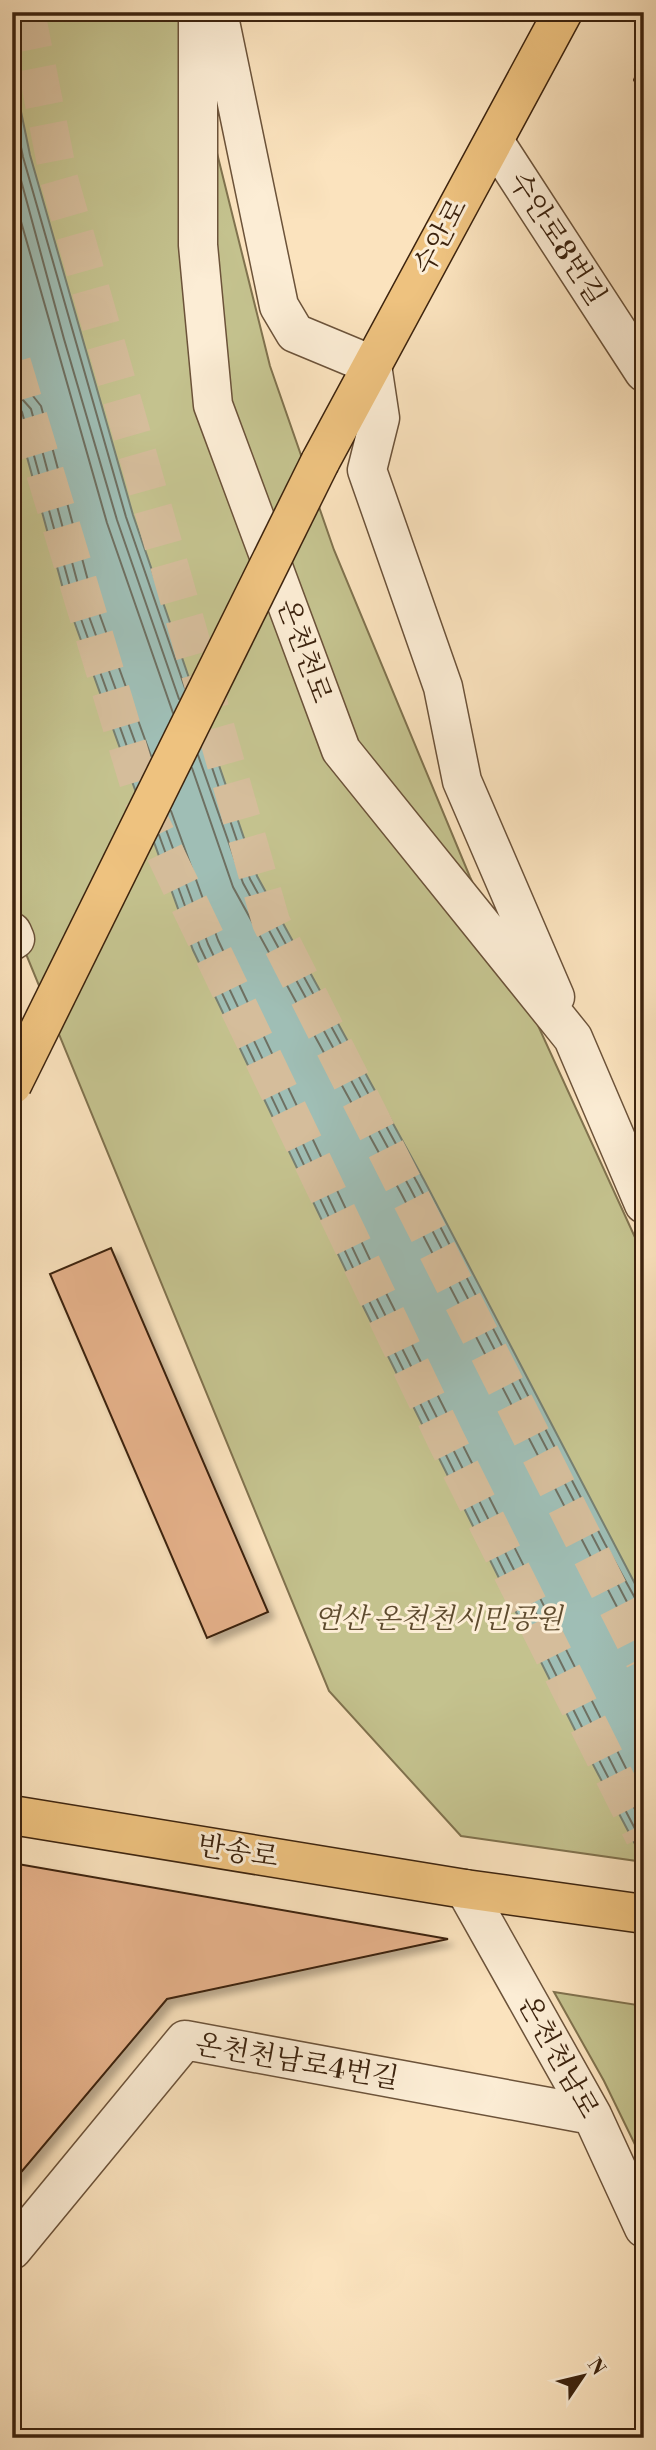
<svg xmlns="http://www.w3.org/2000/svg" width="656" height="2450" viewBox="0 0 656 2450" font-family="'Libre Bodoni','Noto Serif KR',serif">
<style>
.green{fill:#c4c28e;stroke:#80724e;stroke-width:2}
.water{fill:#9fbeb5;stroke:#778072;stroke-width:2}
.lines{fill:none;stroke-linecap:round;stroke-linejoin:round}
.shore{stroke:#6e7062;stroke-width:2}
.building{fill:#e5b18a;stroke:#3c230e;stroke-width:2;filter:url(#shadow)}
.highway-tunnel{stroke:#d5bd9b;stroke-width:38;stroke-dasharray:38 19;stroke-linecap:butt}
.minor-casing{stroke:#6c533a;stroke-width:41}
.major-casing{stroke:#3c230e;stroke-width:41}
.minor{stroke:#fcedd5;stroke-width:38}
.major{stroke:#eec27f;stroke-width:38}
.major-bridge-casing{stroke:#3c230e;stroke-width:41;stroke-linecap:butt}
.major-bridge{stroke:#eec27f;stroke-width:38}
.labels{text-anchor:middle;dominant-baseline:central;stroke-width:6;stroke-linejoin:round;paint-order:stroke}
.street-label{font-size:28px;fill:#3c230e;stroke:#fcedd5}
.park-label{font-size:28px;font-style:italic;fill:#5e4b2e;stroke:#fcedd5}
</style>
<defs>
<filter id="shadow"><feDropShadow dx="6" dy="6" stdDeviation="3.5" flood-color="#0004"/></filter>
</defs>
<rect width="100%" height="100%" fill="#fbe3be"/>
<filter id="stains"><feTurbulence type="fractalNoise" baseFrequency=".00286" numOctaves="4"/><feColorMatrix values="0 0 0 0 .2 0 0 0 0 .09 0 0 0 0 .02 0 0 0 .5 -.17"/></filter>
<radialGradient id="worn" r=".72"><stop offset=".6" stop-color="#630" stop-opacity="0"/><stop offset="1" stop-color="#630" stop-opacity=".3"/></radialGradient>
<path class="green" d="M 12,12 L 188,12 L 215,145 L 270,366 L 334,550 L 470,877 L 644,1257 L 644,1862 L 461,1836 L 329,1691 L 26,954 L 25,945 L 12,908 Z
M 554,1992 L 644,2006 L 644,2163 L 604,2081 Z"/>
<path class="water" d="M 12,68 L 30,155 L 133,515 L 257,876 L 424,1180 L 644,1601 L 644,1861 L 578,1736 L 359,1298 L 193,950 L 65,596 L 12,402 Z"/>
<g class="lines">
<path class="shore" d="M 12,103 L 23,157 L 126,517 L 185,688
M 12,147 L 64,339 L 117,520 L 179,699
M 12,190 L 107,523 L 173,713
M 12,387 L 29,391 L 41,406 L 90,588 L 151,756
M 12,397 L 23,400 L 31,409 L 80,592 L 145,769
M 12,406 L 19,407 L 22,412 L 72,594 L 139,780
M 204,744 L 250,879 L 418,1184 L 605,1544 L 635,1598 L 644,1602
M 198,755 L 243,883 L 410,1188 L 627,1602 L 633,1609 L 644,1611
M 192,768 L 233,887 L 401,1193 L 617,1607 L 628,1618 L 644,1622
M 171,811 L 218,940 L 383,1287 L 644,1804
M 164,824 L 208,944 L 373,1291 L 644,1827
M 159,835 L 200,947 L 366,1295 L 585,1733 L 644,1846"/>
</g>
<path class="building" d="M 644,55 L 644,99 L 634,80 Z
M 111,1248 L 268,1612 L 207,1638 L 50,1274 Z
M 12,1863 L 448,1939 L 167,1999 L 12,2183 Z"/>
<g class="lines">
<path class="highway-tunnel" d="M 26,12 L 59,179 L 271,922 L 644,1659
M 12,363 L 151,824 L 446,1440 L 644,1836"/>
<defs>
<path id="minor" d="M 198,12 L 198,245 L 213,405 L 341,750 L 573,1038 L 644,1204
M 218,12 L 279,306 L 295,333 L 372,365 L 380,418 L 367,470 L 443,687 L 462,781 L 555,997
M 494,141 L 644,372
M 12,932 L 15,939 L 12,941
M 465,1889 L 592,2115 L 644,2228
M 12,2250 L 185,2040 L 592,2115"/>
<path id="major" d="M 320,462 L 563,12
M 12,1815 L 465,1889 L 644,1914"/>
</defs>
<use href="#minor" class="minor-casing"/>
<use href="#major" class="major-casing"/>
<use href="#minor" class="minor"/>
<use href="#major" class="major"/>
<defs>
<path id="major-bridge" d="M 12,1085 L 320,462"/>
</defs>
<use href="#major-bridge" class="major-bridge-casing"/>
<use href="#major-bridge" class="major-bridge"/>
</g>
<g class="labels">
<g class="street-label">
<text transform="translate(441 237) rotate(-62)">수안로</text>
<text transform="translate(557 239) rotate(57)">수안로8번길</text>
<text transform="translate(304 651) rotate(70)">온천천로</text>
<text transform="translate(238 1852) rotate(9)">반송로</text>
<text transform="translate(558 2057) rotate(61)">온천천남로</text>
<text transform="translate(297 2062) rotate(10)">온천천남로4번길</text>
</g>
<g class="park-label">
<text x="438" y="1619">연산 온천천시민공원</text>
</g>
</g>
<rect width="656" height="2450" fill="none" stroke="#fbe3be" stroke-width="42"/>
<rect x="14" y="14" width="628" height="2422" fill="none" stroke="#3c230e" stroke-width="3.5"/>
<rect x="21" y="21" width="614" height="2408" fill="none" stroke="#3c230e" stroke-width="2"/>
<g transform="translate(583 2376) rotate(55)" stroke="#fcedd5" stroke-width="5" paint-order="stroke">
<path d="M0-5L12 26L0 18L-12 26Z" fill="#3c230e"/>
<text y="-10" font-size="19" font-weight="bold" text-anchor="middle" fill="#3c230e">N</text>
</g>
<rect width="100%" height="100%" filter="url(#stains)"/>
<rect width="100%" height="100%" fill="url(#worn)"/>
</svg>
